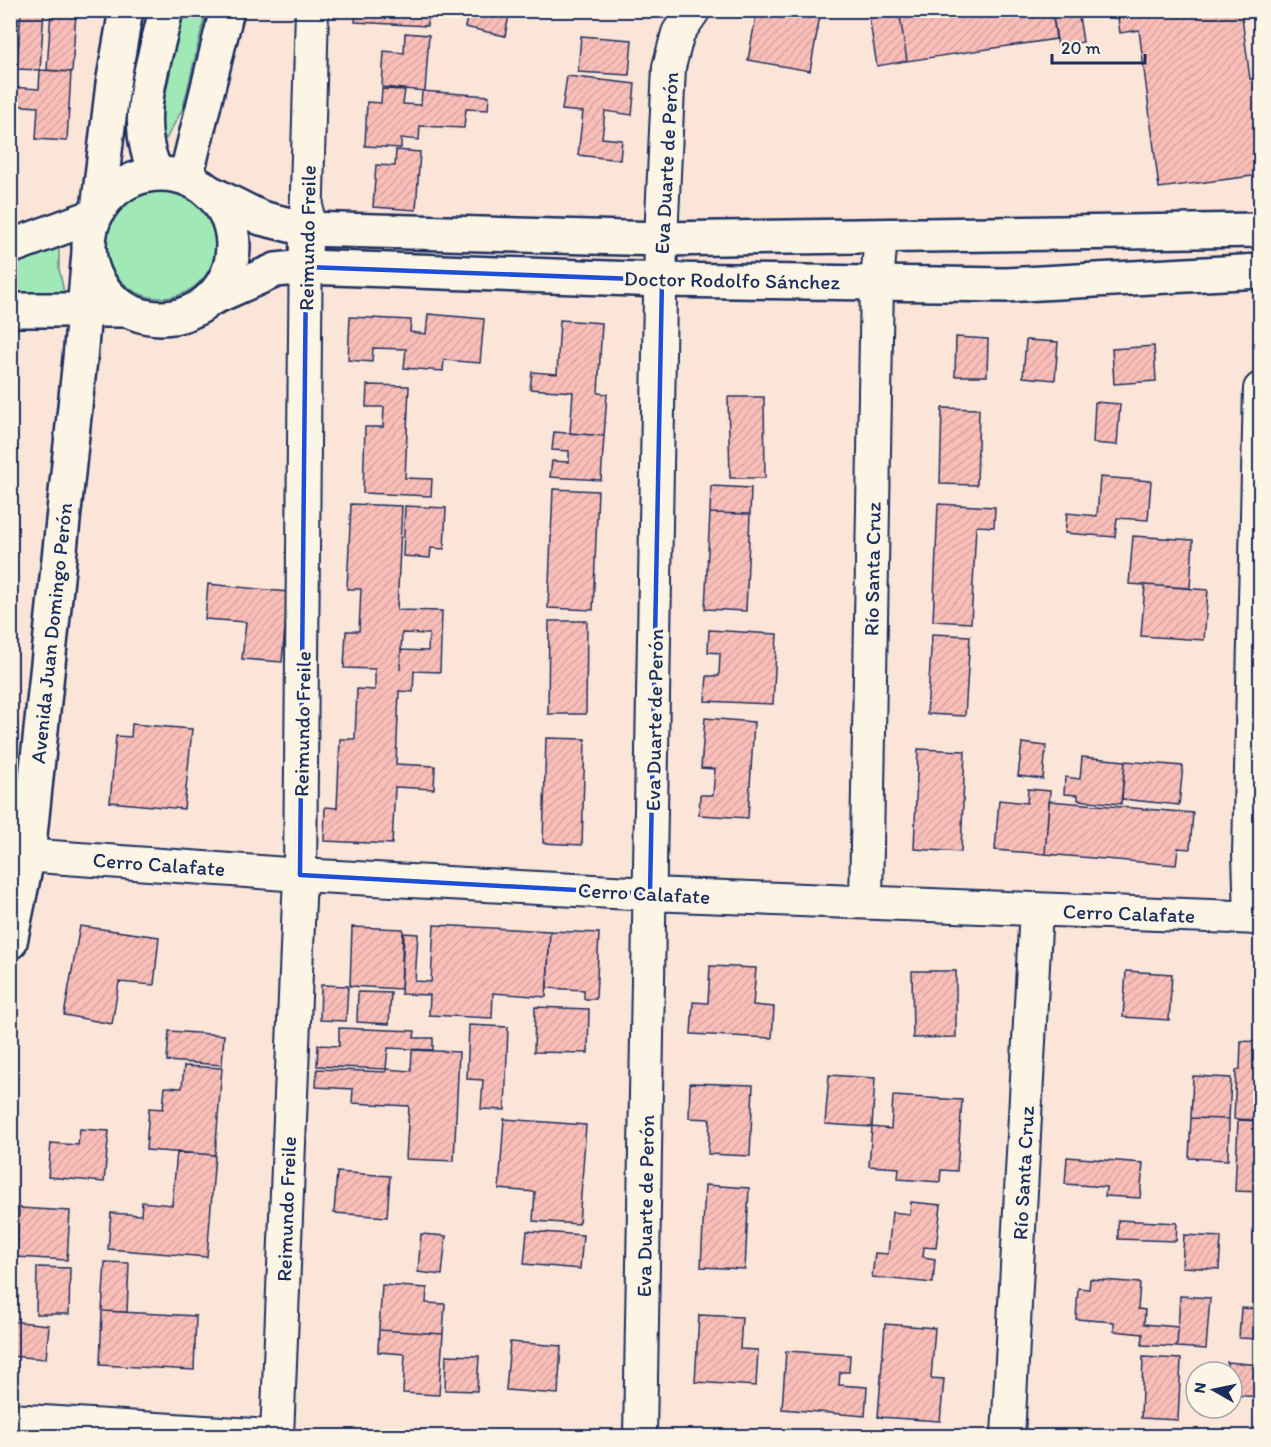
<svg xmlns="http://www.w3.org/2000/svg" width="1271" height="1447" viewBox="0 0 1271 1447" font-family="Itim,sans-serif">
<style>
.green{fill:#a0e9b7;stroke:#5e8c8a;stroke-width:1.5}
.building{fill:url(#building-hatch);stroke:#1b2f5e;stroke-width:1.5;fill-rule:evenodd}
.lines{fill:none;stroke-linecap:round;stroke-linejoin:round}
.minor-casing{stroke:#1b2f5e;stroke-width:36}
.tertiary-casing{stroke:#1b2f5e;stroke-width:38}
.secondary-casing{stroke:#1b2f5e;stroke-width:38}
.minor{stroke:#fcf5e5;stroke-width:32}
.tertiary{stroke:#fcf5e5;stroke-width:33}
.secondary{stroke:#fcf5e5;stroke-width:33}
.marked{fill:none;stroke:#1d4ed8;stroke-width:4.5;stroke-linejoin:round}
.labels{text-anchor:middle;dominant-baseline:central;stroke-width:6;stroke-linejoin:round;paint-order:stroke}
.street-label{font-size:21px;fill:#1b2f5e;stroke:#fcf5e5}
</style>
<defs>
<pattern id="building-hatch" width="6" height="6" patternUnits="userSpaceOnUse" patternTransform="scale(1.5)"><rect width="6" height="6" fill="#fabeb8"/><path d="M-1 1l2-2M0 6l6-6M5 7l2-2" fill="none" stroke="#d6a4a1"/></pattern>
</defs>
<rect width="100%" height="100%" fill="#fbe4d8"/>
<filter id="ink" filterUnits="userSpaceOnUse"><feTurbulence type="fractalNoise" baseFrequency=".0167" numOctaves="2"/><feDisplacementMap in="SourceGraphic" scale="12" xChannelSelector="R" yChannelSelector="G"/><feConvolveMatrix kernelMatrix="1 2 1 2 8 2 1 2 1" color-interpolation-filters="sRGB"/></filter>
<g filter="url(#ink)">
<path class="green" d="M 183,11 L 206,11 L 183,108 L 166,139 L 159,125 Z
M106 243a55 55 0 1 1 110 0a55 55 0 1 1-110 0Z
M 56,244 L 59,247 L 59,269 L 65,297 L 11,299 L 10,261 Z"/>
<path class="building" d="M 21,10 L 44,10 L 40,70 L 17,69 Z
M 356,10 L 428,10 L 427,26 L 355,22 Z
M 469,10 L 510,10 L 505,36 L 465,27 Z
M 757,10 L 821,10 L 810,71 L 748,60 Z
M 868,10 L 899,10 L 907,61 L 877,66 Z
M 899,10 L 1052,10 L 1056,39 L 907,61 Z
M 1052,10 L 1078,10 L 1083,42 L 1058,46 Z
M 1117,10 L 1241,10 L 1250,79 L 1260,78 L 1260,175 L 1159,188 L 1139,30 L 1120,33 Z
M 51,11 L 76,12 L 72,72 L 47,70 Z
M 405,33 L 429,35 L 425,91 L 382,87 L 384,51 L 404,53 Z
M 581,36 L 632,40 L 629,75 L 578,72 Z
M 40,70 L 71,72 L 67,141 L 36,139 L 38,107 L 10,105 L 10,87 L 39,89 Z
M 567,76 L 635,84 L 632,115 L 605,111 L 602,138 L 622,140 L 620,160 L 578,155 L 583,112 L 562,110 Z
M 382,89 L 405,90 L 403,104 L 421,105 L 422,91 L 489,96 L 488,110 L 466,109 L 464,128 L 420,126 L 419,140 L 401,138 L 401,148 L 365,146 L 367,102 L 381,103 Z
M 396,150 L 420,152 L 416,210 L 373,207 L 376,165 L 395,166 Z
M 428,314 L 484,319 L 480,363 L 444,360 L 443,371 L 404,368 L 406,349 L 373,348 L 372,362 L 348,360 L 350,317 L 411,320 L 410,332 L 426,334 Z
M 560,320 L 602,323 L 598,393 L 607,394 L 604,436 L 570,433 L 573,392 L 530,389 L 532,372 L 557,374 Z
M 956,337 L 988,339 L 987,376 L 955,376 Z
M 1026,340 L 1058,342 L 1055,380 L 1023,377 Z
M 1154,346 L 1156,381 L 1114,384 L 1112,349 Z
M 367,385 L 409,386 L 405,478 L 432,479 L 431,496 L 363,493 L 365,427 L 383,427 L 384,407 L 366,407 Z
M 728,397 L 764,397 L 765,478 L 730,478 Z
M 1095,402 L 1120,404 L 1117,445 L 1093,443 Z
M 942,408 L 979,409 L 977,485 L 940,484 Z
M 554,432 L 604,436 L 601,480 L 550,477 L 552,461 L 569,462 L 569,451 L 552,450 Z
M 1100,477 L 1151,481 L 1148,520 L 1117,518 L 1115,537 L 1065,533 L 1067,513 L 1097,516 Z
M 711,486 L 751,488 L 750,514 L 710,513 Z
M 553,489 L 598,491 L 593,610 L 548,608 Z
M 351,504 L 402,506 L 397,610 L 442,611 L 440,672 L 414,671 L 413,692 L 399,691 L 396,764 L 435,766 L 434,789 L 395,787 L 392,844 L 324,841 L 325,807 L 337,808 L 340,739 L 355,739 L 357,689 L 375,690 L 375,669 L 344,668 L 346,631 L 359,631 L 361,589 L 347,589 ZM 402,633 L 429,634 L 428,651 L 401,650 L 400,670 Z
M 938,504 L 995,507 L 994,527 L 976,526 L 971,623 L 933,621 Z
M 405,506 L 446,508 L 444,549 L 431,548 L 430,558 L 403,556 Z
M 710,513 L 750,514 L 746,611 L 705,609 Z
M 1133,536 L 1193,540 L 1190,588 L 1129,584 Z
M 208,584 L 288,592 L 282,662 L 242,659 L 246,622 L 205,619 Z
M 1145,585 L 1208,590 L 1204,640 L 1141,636 Z
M 549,621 L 587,621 L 586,714 L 548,714 Z
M 709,630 L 777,634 L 773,704 L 705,701 L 707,676 L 719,676 L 720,653 L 708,652 Z
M 932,634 L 970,636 L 965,716 L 927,714 Z
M 705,718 L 754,722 L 748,818 L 699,815 L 700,795 L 713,795 L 715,769 L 701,768 Z
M 132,724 L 192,729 L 184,809 L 110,802 L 116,736 L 131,737 Z
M 546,738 L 585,739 L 582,845 L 543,843 Z
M 1022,743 L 1046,746 L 1043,779 L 1018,776 Z
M 918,749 L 965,751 L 961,852 L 914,849 Z
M 1082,757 L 1125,761 L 1121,804 L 1078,800 L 1078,795 L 1064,794 L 1065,777 L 1080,779 Z
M 1125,761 L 1183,766 L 1179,805 L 1122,799 Z
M 1028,789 L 1050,791 L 1045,854 L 995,850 L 999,800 L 1027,803 Z
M 1049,801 L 1193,813 L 1190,849 L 1178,848 L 1176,865 L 1045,854 Z
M 434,925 L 550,931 L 546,997 L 493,993 L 492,1018 L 429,1015 L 430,995 L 401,994 L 404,933 L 418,934 L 415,981 L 431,982 Z
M 80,926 L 159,937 L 154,985 L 119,982 L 112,1024 L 64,1015 Z
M 352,927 L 403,929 L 401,989 L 350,986 Z
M 550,931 L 599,933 L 596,999 L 584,999 L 584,990 L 547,988 Z
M 710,966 L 756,968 L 753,1005 L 774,1007 L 772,1038 L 691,1034 L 693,1002 L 708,1003 Z
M 912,971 L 956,971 L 956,1037 L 913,1038 Z
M 1126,971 L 1172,974 L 1169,1020 L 1123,1017 Z
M 321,985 L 348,986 L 346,1021 L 320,1020 Z
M 358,992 L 391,993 L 389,1024 L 357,1022 Z
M 535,1007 L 589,1009 L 588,1053 L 534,1052 Z
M 469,1025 L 508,1027 L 505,1110 L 481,1109 L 483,1080 L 467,1079 Z
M 339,1028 L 415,1031 L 414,1038 L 433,1038 L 433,1050 L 388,1048 L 386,1069 L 317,1066 L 318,1045 L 339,1046 Z
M 169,1031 L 224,1035 L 222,1065 L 167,1061 Z
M 1241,1041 L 1260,1042 L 1260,1120 L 1234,1119 L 1236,1070 L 1240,1069 Z
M 412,1050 L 459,1052 L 454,1161 L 406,1159 L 409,1106 L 352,1103 L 353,1089 L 316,1087 L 317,1069 L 386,1072 L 386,1069 L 411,1071 Z
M 184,1066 L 222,1068 L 215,1155 L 146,1150 L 149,1108 L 163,1109 L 165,1087 L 182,1088 Z
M 829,1075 L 875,1078 L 872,1127 L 825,1124 Z
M 1193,1076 L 1231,1078 L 1229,1119 L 1191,1118 Z
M 690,1083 L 753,1085 L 750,1156 L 708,1154 L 710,1119 L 689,1118 Z
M 893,1096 L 962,1100 L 957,1171 L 941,1170 L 940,1182 L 898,1179 L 899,1168 L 869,1166 L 872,1127 L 891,1129 Z
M 1191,1118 L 1229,1119 L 1228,1160 L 1189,1158 Z
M 504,1119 L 586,1125 L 579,1224 L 533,1221 L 535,1192 L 499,1189 Z
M 1238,1120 L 1260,1121 L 1260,1192 L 1235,1191 Z
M 80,1129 L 109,1131 L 104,1182 L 48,1177 L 51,1143 L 78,1145 Z
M 177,1152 L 215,1155 L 207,1257 L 108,1249 L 111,1213 L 141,1215 L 142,1202 L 172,1205 Z
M 1067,1157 L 1143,1163 L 1140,1198 L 1105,1196 L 1106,1187 L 1065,1184 Z
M 337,1172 L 390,1176 L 387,1217 L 334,1213 Z
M 705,1185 L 749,1188 L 745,1269 L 701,1267 Z
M 911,1202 L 941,1205 L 936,1248 L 924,1247 L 923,1257 L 935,1259 L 933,1283 L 872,1277 L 875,1253 L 888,1254 L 892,1212 L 910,1214 Z
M 19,1208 L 70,1211 L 67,1260 L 17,1257 Z
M 1118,1220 L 1177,1223 L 1176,1241 L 1118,1239 Z
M 527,1231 L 583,1235 L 580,1269 L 524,1264 Z
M 421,1234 L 446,1236 L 442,1275 L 418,1272 Z
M 1184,1235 L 1221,1237 L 1219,1269 L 1182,1267 Z
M 105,1262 L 129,1263 L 127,1312 L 102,1311 Z
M 37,1267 L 70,1268 L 69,1314 L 36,1314 Z
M 1090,1279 L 1140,1283 L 1138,1309 L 1145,1310 L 1144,1324 L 1178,1327 L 1177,1347 L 1142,1345 L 1143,1334 L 1114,1331 L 1114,1322 L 1076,1319 L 1078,1288 L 1089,1289 Z
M 382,1285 L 427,1288 L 426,1303 L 445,1304 L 443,1334 L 379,1330 Z
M 1180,1296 L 1210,1298 L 1206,1349 L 1177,1347 Z
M 1241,1308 L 1260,1309 L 1260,1339 L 1239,1338 Z
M 102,1311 L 196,1316 L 194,1370 L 100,1365 Z
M 699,1315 L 742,1317 L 740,1349 L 758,1350 L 756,1386 L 695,1382 Z
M 10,1321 L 49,1325 L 46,1359 L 10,1356 Z
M 885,1324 L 935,1328 L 931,1378 L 944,1379 L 940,1421 L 878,1417 Z
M 379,1330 L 443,1334 L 439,1395 L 403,1393 L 405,1354 L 378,1352 Z
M 510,1342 L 561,1346 L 558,1394 L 506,1390 Z
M 786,1351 L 850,1355 L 849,1372 L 840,1372 L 839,1385 L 867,1387 L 865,1416 L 782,1409 Z
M 446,1355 L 479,1356 L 477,1391 L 445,1390 Z
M 1143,1357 L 1181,1359 L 1178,1420 L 1141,1418 Z
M 1227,1362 L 1260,1365 L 1260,1397 L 1232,1395 L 1232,1372 L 1227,1372 Z"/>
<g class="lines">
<defs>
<path id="minor" d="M 10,854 L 300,875 L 650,894 L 1260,918
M 866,902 L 877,282 L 881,236
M 1251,918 L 1249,854 L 1260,389
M 10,1420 L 270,1436
M 277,1436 L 300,875 L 306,229 L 312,10
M 640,1436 L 661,239 L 669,67 L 678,33 L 694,10
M 1008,1436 L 1036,909"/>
<path id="tertiary" d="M 157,173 C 129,124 155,62 166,10
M 211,193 L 261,218 L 306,229 L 661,239 L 1260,230
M 98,210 L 113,84 L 126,10
M 210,299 L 276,270 L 306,267 L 662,280 L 1006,285 L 1260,271
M 10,942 L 28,854 L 80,359 L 89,252"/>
<path id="secondary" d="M89 246a72 72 0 1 1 144 0a72 72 0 1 1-144 0Z
M 186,177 L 227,10
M 10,247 L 94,216
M 10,310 L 127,310"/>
</defs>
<use href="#minor" class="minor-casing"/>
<use href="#tertiary" class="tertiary-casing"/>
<use href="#secondary" class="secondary-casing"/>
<use href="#minor" class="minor"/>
<use href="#tertiary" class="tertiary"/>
<use href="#secondary" class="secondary"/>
</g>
</g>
<path class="marked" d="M 306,267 L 662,280 L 650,894 L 300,875 Z"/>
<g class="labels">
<g class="street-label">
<text transform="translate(666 163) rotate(-87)">Eva Duarte de Perón</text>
<text transform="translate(307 238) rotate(-89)">Reimundo Freile</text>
<text transform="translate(732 280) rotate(1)">Doctor Rodolfo Sánchez</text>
<text transform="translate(872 569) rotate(-89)">Río Santa Cruz</text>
<text transform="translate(51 633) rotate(-84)">Avenida Juan Domingo Perón</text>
<text transform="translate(654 720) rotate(-89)">Eva Duarte de Perón</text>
<text transform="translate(302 724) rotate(-89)">Reimundo Freile</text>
<text transform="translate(159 864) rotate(4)">Cerro Calafate</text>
<text transform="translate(644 893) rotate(3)">Cerro Calafate</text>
<text transform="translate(1129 913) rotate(2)">Cerro Calafate</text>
<text transform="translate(1023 1173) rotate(-87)">Río Santa Cruz</text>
<text transform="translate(645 1206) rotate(-89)">Eva Duarte de Perón</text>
<text transform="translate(286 1209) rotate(-88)">Reimundo Freile</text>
</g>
</g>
<rect width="1271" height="1447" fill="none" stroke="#fcf5e5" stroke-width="36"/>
<rect x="18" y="18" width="1235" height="1411" fill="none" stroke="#1b2f5e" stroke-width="2" filter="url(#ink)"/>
<g transform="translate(1214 1390) rotate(279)"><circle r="28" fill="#fcf5e5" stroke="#a2a6af" stroke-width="1.5"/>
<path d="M0-4.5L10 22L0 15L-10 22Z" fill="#1b2f5e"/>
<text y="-9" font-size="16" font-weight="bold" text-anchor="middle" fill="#1b2f5e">N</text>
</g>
<path d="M1052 54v9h93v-9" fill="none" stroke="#1b2f5e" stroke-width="3"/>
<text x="1061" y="54" font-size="18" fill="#1b2f5e" stroke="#fcf5e5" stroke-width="4.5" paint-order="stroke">20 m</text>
</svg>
